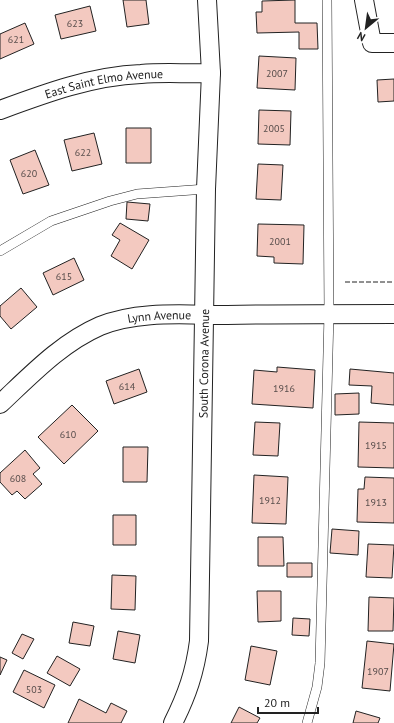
<svg xmlns="http://www.w3.org/2000/svg" width="394" height="723" viewBox="0 0 394 723" font-family="'PT Sans',sans-serif">
<style>
.building{fill:#f3c9c0;stroke:#222}
.lines{fill:none;stroke-linecap:round;stroke-linejoin:round}
.service-casing{stroke:#222;stroke-width:10}
.minor-casing{stroke:#222;stroke-width:20}
.service{stroke:#fff;stroke-width:9}
.minor{stroke:#fff;stroke-width:18}
.fence{stroke:#222;stroke-width:1;stroke-dasharray:5 2;stroke-linecap:butt}
.labels{text-anchor:middle;dominant-baseline:central;stroke-width:3;stroke-linejoin:round;paint-order:stroke}
.number-label{font-size:10px;fill:#564c4a}
.street-label{font-size:12px;fill:#222;stroke:#fff}
</style>
<rect width="100%" height="100%" fill="#fff"/>
<path class="building" d="M 123,0 L 146,0 L 149,24 L 127,27 Z
M 295,0 L 295,23 L 317,23 L 318,49 L 299,49 L 299,32 L 257,33 L 256,12 L 262,12 L 262,1 Z
M 90,6 L 96,31 L 61,39 L 55,15 Z
M 25,23 L 34,44 L 0,59 L 0,34 Z
M 259,56 L 296,58 L 295,90 L 257,88 Z
M 394,79 L 394,101 L 378,102 L 377,80 Z
M 259,110 L 291,111 L 290,145 L 258,144 Z
M 126,128 L 151,128 L 151,163 L 126,163 Z
M 94,133 L 102,164 L 72,171 L 64,140 Z
M 35,150 L 49,185 L 23,194 L 10,160 Z
M 258,164 L 283,165 L 281,200 L 256,199 Z
M 127,202 L 150,204 L 148,221 L 126,219 Z
M 120,223 L 149,240 L 132,269 L 111,256 L 120,240 L 112,235 Z
M 258,224 L 304,225 L 303,264 L 274,263 L 274,257 L 257,256 Z
M 74,258 L 84,280 L 53,295 L 43,273 Z
M 21,288 L 37,307 L 11,329 L 0,316 L 0,306 Z
M 277,367 L 315,370 L 313,408 L 252,404 L 254,370 L 277,372 Z
M 139,369 L 147,392 L 114,404 L 106,381 Z
M 350,369 L 394,373 L 394,405 L 371,403 L 372,386 L 349,385 Z
M 359,393 L 359,414 L 335,415 L 335,394 Z
M 72,405 L 98,431 L 64,464 L 38,437 Z
M 255,422 L 280,423 L 278,456 L 253,455 Z
M 359,422 L 394,423 L 394,468 L 358,467 Z
M 123,447 L 148,447 L 147,482 L 123,482 Z
M 25,450 L 40,468 L 33,474 L 42,484 L 25,499 L 17,491 L 12,495 L 0,482 L 0,473 Z
M 254,475 L 288,477 L 286,524 L 252,523 Z
M 365,477 L 394,478 L 394,523 L 357,522 L 358,489 L 364,489 Z
M 113,515 L 136,515 L 136,545 L 113,545 Z
M 332,529 L 359,531 L 358,555 L 330,553 Z
M 258,537 L 283,537 L 284,566 L 258,566 Z
M 368,544 L 394,545 L 392,578 L 366,577 Z
M 287,563 L 312,563 L 312,577 L 287,577 Z
M 112,575 L 136,576 L 135,610 L 111,609 Z
M 257,591 L 281,591 L 281,621 L 258,622 Z
M 369,597 L 394,598 L 393,631 L 368,631 Z
M 293,618 L 310,619 L 309,636 L 292,635 Z
M 73,622 L 94,626 L 90,646 L 69,643 Z
M 118,631 L 140,635 L 135,663 L 113,659 Z
M 22,634 L 34,639 L 23,659 L 12,653 Z
M 367,641 L 394,644 L 390,691 L 362,688 Z
M 251,646 L 277,651 L 270,685 L 245,680 Z
M 57,656 L 80,669 L 70,686 L 47,673 Z
M 0,657 L 7,660 L 0,675 Z
M 24,670 L 55,685 L 44,708 L 13,692 Z
M 79,699 L 106,713 L 111,703 L 127,711 L 121,723 L 68,723 Z
M 239,707 L 260,718 L 257,723 L 231,723 Z
M 356,711 L 380,718 L 378,723 L 353,723 Z"/>
<g class="lines">
<defs>
<path id="service" d="M 0,251 L 51,221 L 110,201 L 137,194 L 206,189
M 307,723 L 317,687 L 320,663 L 329,314 L 327,0"/>
<g id="minor">
<path d="M 364,0 L 372,43 L 394,43"/>
<path id="s1" d="M 0,110 C 46,93 92,76 141,74 C 164,72 188,74 211,73"/>
<path id="s2" d="M 0,404 C 31,375 61,343 100,326 C 139,310 186,315 227,315 C 283,314 338,314 394,314"/>
<path id="s3" d="M 173,723 C 187,695 195,672 199,641 L 206,189 L 211,73 L 207,0"/>
</g>
</defs>
<use href="#service" class="service-casing"/>
<use href="#minor" class="minor-casing"/>
<use href="#service" class="service"/>
<use href="#minor" class="minor"/>
<path class="fence" d="M 345,282 L 394,282"/>
</g>
<g class="labels">
<g class="number-label">
<text x="75" y="23">623</text>
<text x="16" y="39">621</text>
<text x="277" y="73">2007</text>
<text x="274" y="128">2005</text>
<text x="83" y="152">622</text>
<text x="29" y="173">620</text>
<text x="280" y="241">2001</text>
<text x="64" y="276">615</text>
<text x="127" y="386">614</text>
<text x="284" y="388">1916</text>
<text x="68" y="434">610</text>
<text x="376" y="445">1915</text>
<text x="18" y="478">608</text>
<text x="270" y="500">1912</text>
<text x="376" y="502">1913</text>
<text x="378" y="671">1907</text>
<text x="34" y="689">503</text>
</g>
<g class="street-label">
<text stroke="none"><textPath href="#s1" startOffset="108">East Saint Elmo Avenue</textPath></text>
<text stroke="none"><textPath href="#s2" startOffset="188">Lynn Avenue</textPath></text>
<text stroke="none"><textPath href="#s3" startOffset="364">South Corona Avenue</textPath></text>
</g>
</g>
<g transform="translate(366 28) rotate(209)" stroke="#ffffff" stroke-width="3" paint-order="stroke">
<path d="M0-3L7 15L0 10L-7 15Z" fill="#222222"/>
<text y="-6" font-size="11" font-weight="bold" text-anchor="middle" fill="#222222">N</text>
</g>
<path d="M258 707v6h60v-6" fill="none" stroke="#222222" stroke-width="2"/>
<text x="264" y="707" font-size="12" fill="#222222" stroke="#ffffff" stroke-width="3" paint-order="stroke">20 m</text>
</svg>
